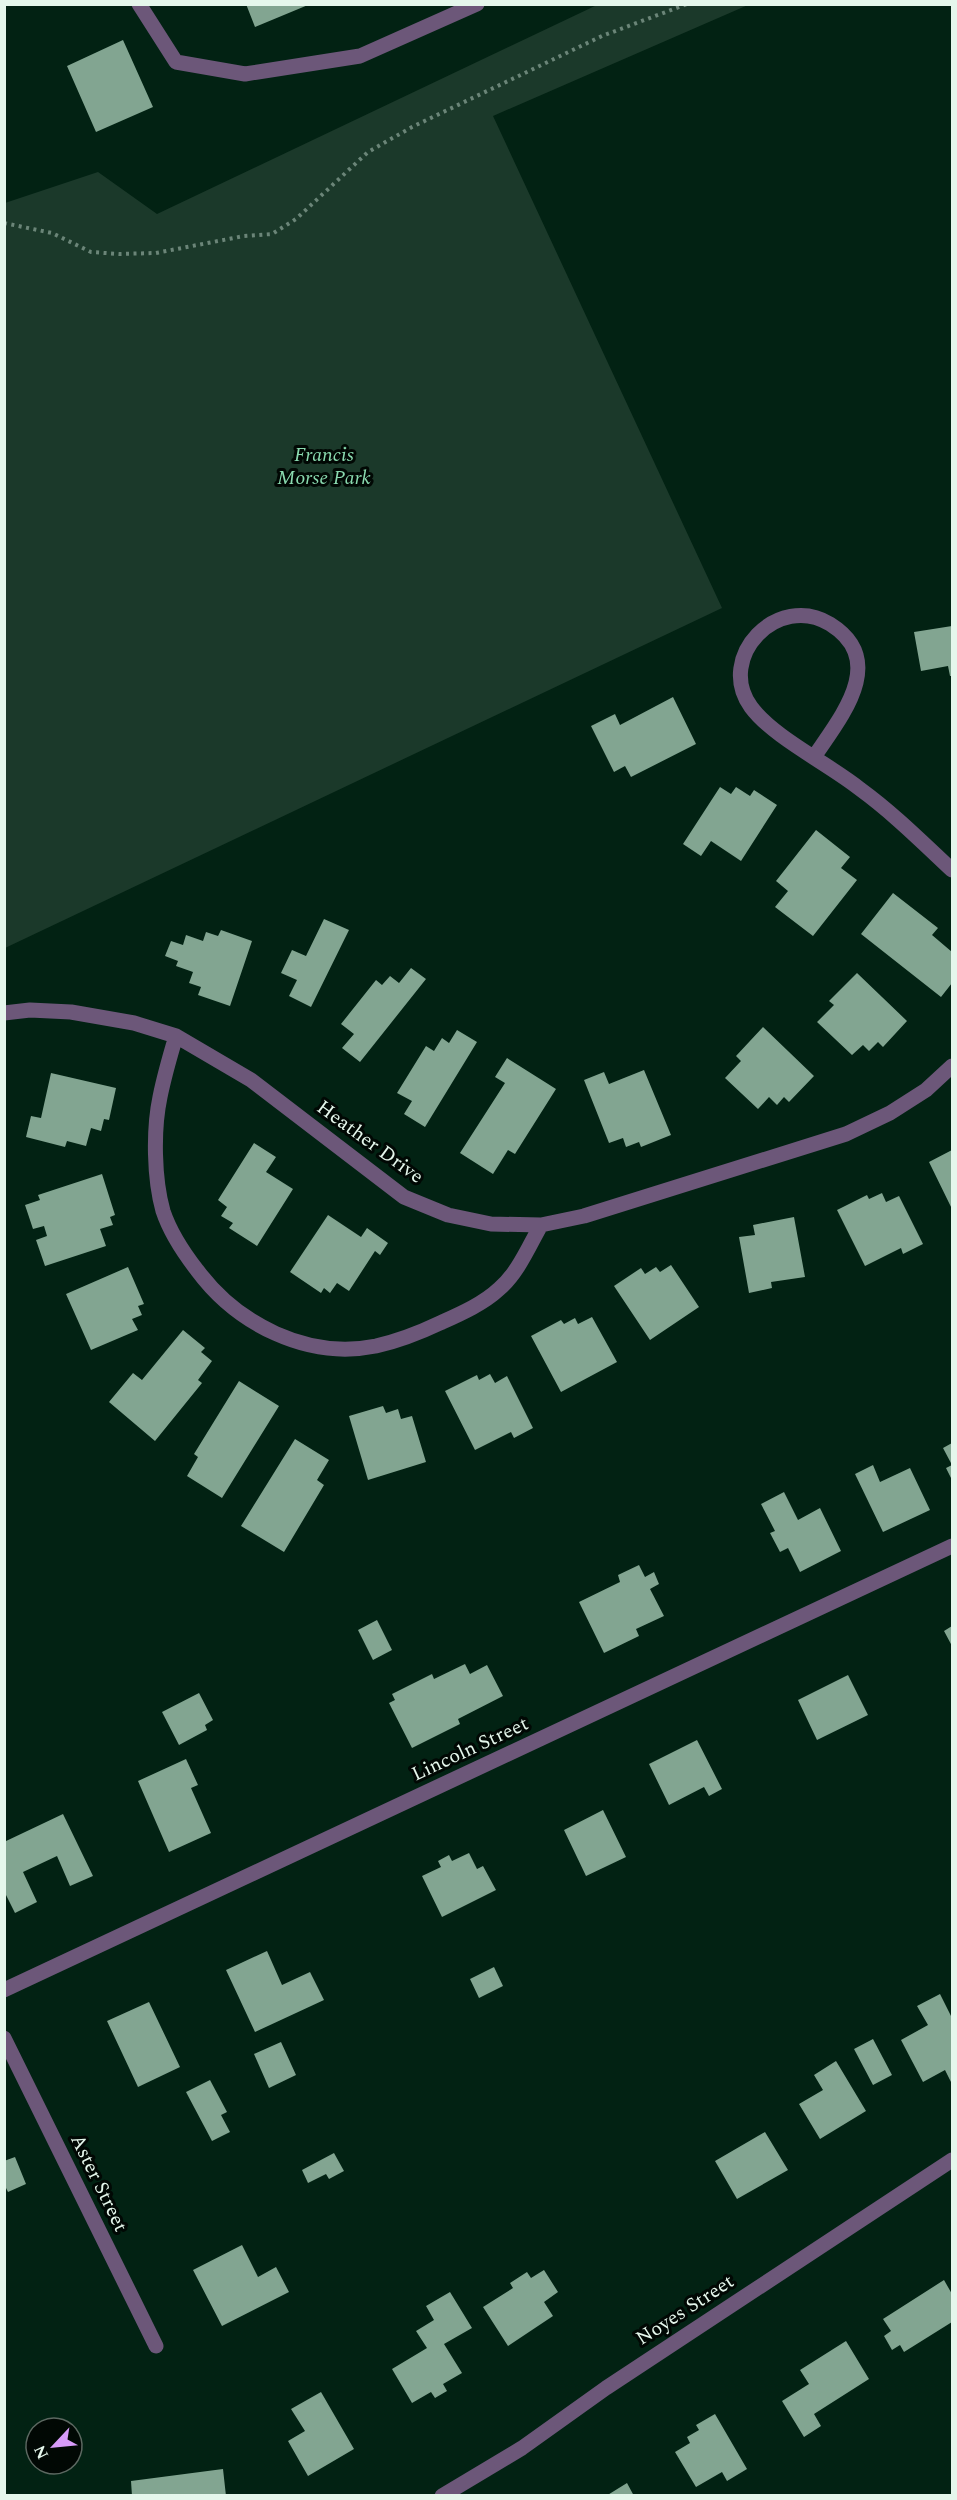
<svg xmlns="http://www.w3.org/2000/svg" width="957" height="2500" viewBox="0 0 957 2500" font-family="Spectral,serif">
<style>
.green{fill:#1b392a}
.building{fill:#82a591}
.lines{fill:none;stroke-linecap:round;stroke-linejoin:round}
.path{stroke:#6b8578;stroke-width:4;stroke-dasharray:3 4.5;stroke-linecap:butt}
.minor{stroke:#6c5779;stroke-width:15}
.labels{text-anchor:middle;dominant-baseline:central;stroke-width:6;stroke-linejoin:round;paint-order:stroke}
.park-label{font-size:20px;font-style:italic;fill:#8adbb0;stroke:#010804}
.street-label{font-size:20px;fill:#e5f7ec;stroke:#010804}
</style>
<rect width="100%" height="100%" fill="#022213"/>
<path class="green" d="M 597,5 L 748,5 L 493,116 L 722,608 L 5,948 L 5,203 L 98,172 L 157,214 Z"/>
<path class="building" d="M 246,4 L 308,4 L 308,5 L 255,27 Z
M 123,40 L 153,107 L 96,132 L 67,66 Z
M 952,626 L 952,676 L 950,676 L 948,666 L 921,671 L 914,632 Z
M 673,697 L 696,744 L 631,777 L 625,766 L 614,772 L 591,726 L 615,714 L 620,725 Z
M 720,787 L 731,794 L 736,787 L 750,796 L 754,790 L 777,805 L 741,861 L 711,841 L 701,856 L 683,844 Z
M 816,830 L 850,857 L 841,868 L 857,880 L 813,936 L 775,907 L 788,891 L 776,881 Z
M 893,893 L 938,928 L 932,935 L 952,952 L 952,983 L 941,997 L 861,934 Z
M 324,919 L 349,930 L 311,1007 L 289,996 L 297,980 L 281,973 L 292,950 L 306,956 Z
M 221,930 L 252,941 L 230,1006 L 198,995 L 201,987 L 189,983 L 193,972 L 176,966 L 178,961 L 165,956 L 171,941 L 183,945 L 186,935 L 203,941 L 206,932 L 218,936 Z
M 411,968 L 426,979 L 360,1062 L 342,1048 L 354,1034 L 341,1024 L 376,980 L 382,985 L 390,976 L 399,983 Z
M 857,973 L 907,1021 L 883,1047 L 878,1042 L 869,1051 L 863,1045 L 852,1055 L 817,1022 L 834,1005 L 829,1001 Z
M 763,1027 L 814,1076 L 789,1102 L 784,1097 L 777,1105 L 769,1097 L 758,1109 L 725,1078 L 741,1061 L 736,1056 Z
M 457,1030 L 477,1042 L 425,1127 L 404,1114 L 412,1101 L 397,1093 L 426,1046 L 434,1051 L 442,1038 L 449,1043 Z
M 507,1058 L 556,1089 L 515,1154 L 508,1150 L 493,1174 L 460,1153 L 505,1083 L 495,1077 Z
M 644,1070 L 671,1135 L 641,1147 L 639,1142 L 626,1147 L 623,1138 L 609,1143 L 584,1080 L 604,1072 L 609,1084 Z
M 51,1073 L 116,1088 L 109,1120 L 104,1119 L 101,1131 L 91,1128 L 86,1146 L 67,1141 L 65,1147 L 26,1137 L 31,1116 L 41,1118 Z
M 254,1143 L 276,1157 L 266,1172 L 293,1189 L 257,1246 L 229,1228 L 233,1223 L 221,1216 L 227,1207 L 218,1200 Z
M 952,1150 L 952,1209 L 929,1162 Z
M 102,1174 L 115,1215 L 110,1217 L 113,1225 L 100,1229 L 106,1246 L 45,1266 L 36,1240 L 47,1236 L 44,1226 L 33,1229 L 25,1205 L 40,1200 L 38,1195 Z
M 882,1193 L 886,1202 L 899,1196 L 923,1244 L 903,1254 L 901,1248 L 865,1266 L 837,1210 L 867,1195 L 869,1199 Z
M 328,1215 L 361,1237 L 367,1228 L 388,1243 L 380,1255 L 375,1251 L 349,1291 L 337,1283 L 330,1293 L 324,1288 L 321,1293 L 290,1272 Z
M 794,1217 L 805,1277 L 771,1282 L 772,1288 L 749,1293 L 739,1237 L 755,1235 L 753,1225 Z
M 671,1265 L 699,1307 L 650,1340 L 614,1286 L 641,1268 L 645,1274 L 656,1267 L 660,1272 Z
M 128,1267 L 144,1304 L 138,1306 L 142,1315 L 132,1319 L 138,1330 L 91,1350 L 66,1294 Z
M 592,1317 L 617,1362 L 561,1392 L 531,1336 L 561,1320 L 564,1324 L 575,1318 L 578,1324 Z
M 183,1330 L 205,1348 L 201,1352 L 212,1361 L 198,1380 L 202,1383 L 155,1441 L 109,1402 L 133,1373 L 142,1380 Z
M 490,1374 L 495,1383 L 507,1376 L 533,1428 L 514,1438 L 511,1432 L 475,1450 L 445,1391 L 477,1375 L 479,1380 Z
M 239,1381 L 279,1406 L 222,1498 L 187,1476 L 198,1457 L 194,1454 Z
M 383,1406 L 386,1413 L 398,1409 L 401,1419 L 412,1416 L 426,1462 L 368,1480 L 349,1416 Z
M 295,1439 L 329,1460 L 317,1480 L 324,1485 L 284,1552 L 241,1526 Z
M 952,1443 L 952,1480 L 946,1468 L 952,1465 L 943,1448 Z
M 873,1465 L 880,1482 L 910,1468 L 930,1510 L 883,1532 L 855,1474 Z
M 784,1492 L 798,1520 L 820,1508 L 841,1551 L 800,1572 L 788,1548 L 780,1552 L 770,1533 L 775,1531 L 761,1504 Z
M 639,1565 L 645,1577 L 654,1572 L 659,1584 L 650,1589 L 664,1616 L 636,1629 L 639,1636 L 604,1653 L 579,1602 L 620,1582 L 618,1575 Z
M 377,1620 L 392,1650 L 373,1660 L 358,1630 Z
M 952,1626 L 952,1646 L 944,1631 Z
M 465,1664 L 470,1674 L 487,1665 L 503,1696 L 458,1719 L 460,1724 L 412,1748 L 389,1703 L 395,1700 L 392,1694 L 432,1674 L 434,1679 Z
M 848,1675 L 868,1715 L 817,1740 L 798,1700 Z
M 199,1693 L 213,1720 L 205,1725 L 207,1730 L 179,1745 L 162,1712 Z
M 697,1740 L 722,1789 L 709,1796 L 704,1787 L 669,1805 L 649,1764 Z
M 186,1759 L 198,1785 L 191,1788 L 211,1833 L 169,1852 L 138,1781 Z
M 603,1810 L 626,1857 L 586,1876 L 564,1830 Z
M 63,1814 L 93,1876 L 70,1886 L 57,1856 L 23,1872 L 37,1902 L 15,1913 L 4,1891 L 4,1842 Z
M 469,1853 L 477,1869 L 483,1866 L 496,1890 L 442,1917 L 422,1876 L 441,1867 L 438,1861 L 449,1855 L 452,1861 Z
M 267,1951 L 282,1985 L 310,1972 L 324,2000 L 255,2032 L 226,1970 Z
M 494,1967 L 503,1986 L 479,1998 L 470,1979 Z
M 940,1994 L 952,2018 L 952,2084 L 945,2070 L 923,2082 L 901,2040 L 928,2025 L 917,2006 Z
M 149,2002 L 180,2067 L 138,2087 L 107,2021 Z
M 873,2039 L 892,2075 L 873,2085 L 854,2049 Z
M 281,2042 L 296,2075 L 269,2088 L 254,2054 Z
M 836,2061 L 866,2111 L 820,2139 L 799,2104 L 823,2090 L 814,2075 Z
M 210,2080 L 227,2112 L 221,2115 L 230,2132 L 212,2141 L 186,2092 Z
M 765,2132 L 788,2170 L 737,2199 L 715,2161 Z
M 334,2153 L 344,2171 L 329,2179 L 326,2174 L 308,2183 L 302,2170 Z
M 15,2157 L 26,2184 L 8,2192 L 4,2184 L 4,2161 Z
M 242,2245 L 258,2277 L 276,2267 L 289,2292 L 222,2326 L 193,2270 Z
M 544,2270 L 558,2292 L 544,2302 L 553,2316 L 508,2346 L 483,2307 L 513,2288 L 510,2283 L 527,2272 L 531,2278 Z
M 944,2280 L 952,2294 L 952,2322 L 904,2352 L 900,2345 L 892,2350 L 884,2336 L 891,2331 L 883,2319 Z
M 450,2292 L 472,2328 L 444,2344 L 462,2373 L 443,2384 L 447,2391 L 435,2398 L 431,2392 L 412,2403 L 392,2369 L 427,2348 L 416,2331 L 434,2320 L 426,2306 Z
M 846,2341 L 869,2379 L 814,2414 L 821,2426 L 804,2437 L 782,2401 L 809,2384 L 800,2370 Z
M 321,2392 L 354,2449 L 308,2476 L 288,2441 L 305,2431 L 291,2409 Z
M 715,2414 L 747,2469 L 727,2481 L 722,2472 L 696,2487 L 675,2452 L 690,2443 L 687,2437 L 699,2430 L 696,2425 Z
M 223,2469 L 226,2496 L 132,2496 L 131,2481 Z
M 627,2483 L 634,2496 L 606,2496 Z"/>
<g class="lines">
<path class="path" d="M 4,223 L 52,233 L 91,252 L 119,254 L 156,253 L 244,236 L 272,234 L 296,219 L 368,152 L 412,127 L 602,36 L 687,4"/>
<path class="minor" d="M 139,4 L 176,62 L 245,74 L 360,56 L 477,4
M 814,757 C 840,718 889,661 830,624 C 778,592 715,657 751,707 C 774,738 829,764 860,789 C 893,813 922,842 952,870
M 4,1013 L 30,1010 L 71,1012 L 134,1023 L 176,1036 L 251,1080 L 404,1197 L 448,1215 L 491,1224 L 541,1225 L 584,1216 L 846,1134 L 890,1113 L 926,1090 L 952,1066
M 176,1036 C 170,1056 164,1077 160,1097 C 153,1130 154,1179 163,1211 C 170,1232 183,1252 197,1270 C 237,1324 307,1360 376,1346 C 398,1341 419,1333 440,1323 C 460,1314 483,1304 499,1289 C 518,1273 529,1246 541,1225
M 4,1990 L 952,1546
M 4,2038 L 156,2346
M 442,2496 L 522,2448 L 606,2388 L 952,2160"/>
</g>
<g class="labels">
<g class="park-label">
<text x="324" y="455">Francis<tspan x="324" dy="23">Morse Park</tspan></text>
</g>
<g class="street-label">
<text transform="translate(370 1142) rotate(36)">Heather Drive</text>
<text transform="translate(470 1749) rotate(-25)">Lincoln Street</text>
<text transform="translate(99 2183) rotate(64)">Aster Street</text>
<text transform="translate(685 2310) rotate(-33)">Noyes Street</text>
</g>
</g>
<rect width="957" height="2500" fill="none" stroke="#e5f7ec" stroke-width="12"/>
<g transform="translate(54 2446) rotate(244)"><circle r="28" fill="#010804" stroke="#5c6861" stroke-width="1.5"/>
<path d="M0-4.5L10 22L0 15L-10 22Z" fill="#d79bf9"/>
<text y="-9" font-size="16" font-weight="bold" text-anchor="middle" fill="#e5f7ec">N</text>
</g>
</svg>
